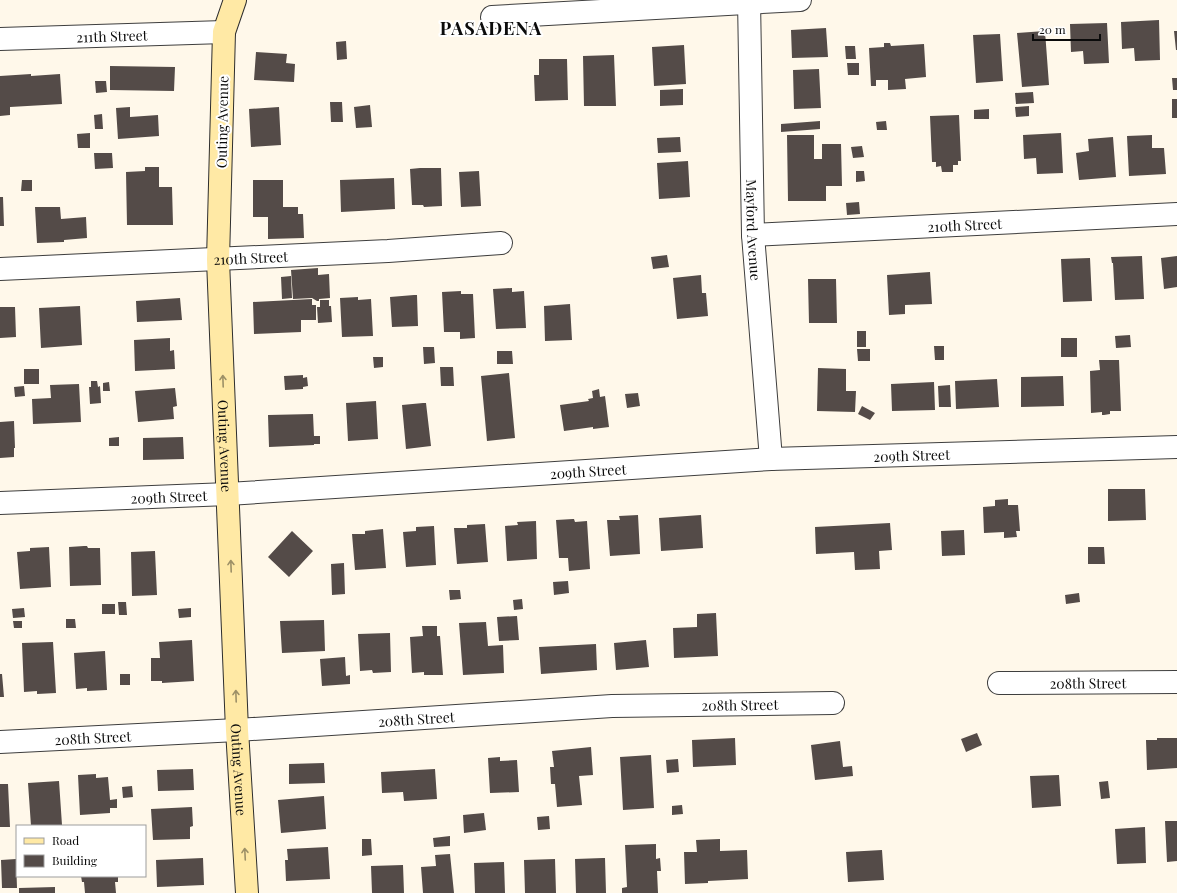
<svg xmlns="http://www.w3.org/2000/svg" width="1177" height="893" viewBox="0 0 1177 893" font-family="'Playfair Display',serif">
<style>
.building{fill:#544b48}
.lines{fill:none;stroke-linecap:round;stroke-linejoin:round}
.street-casing{stroke:#3e3e3e;stroke-width:24}
.secondary-casing{stroke:#2d2d2d;stroke-width:24}
.street{stroke:#fff;stroke-width:22}
.secondary{stroke:#ffe9a5;stroke-width:22}
.oneway{stroke:#9d9067}
.labels{text-anchor:middle;dominant-baseline:central;stroke-width:4;stroke-linejoin:round;paint-order:stroke}
.street-label{font-size:14px;fill:#0b0b0b;stroke:#fff}
.district-label{font-size:18px;font-weight:bold;letter-spacing:1px;fill:#0b0b0b;stroke:#fff}
</style>
<rect width="100%" height="100%" fill="#fff8ea"/>
<path class="building" d="M 1159,20 L 1160,60 L 1135,61 L 1134,48 L 1122,49 L 1121,22 Z
M 1107,23 L 1109,63 L 1084,64 L 1083,51 L 1071,52 L 1070,24 Z
M 826,28 L 828,57 L 792,58 L 791,30 Z
M 1045,31 L 1049,85 L 1022,87 L 1017,33 Z
M 1174,31 L 1177,31 L 1177,50 L 1176,50 Z
M 1000,34 L 1003,81 L 976,83 L 973,35 Z
M 346,41 L 347,59 L 337,60 L 336,42 Z
M 884,43 L 890,43 L 891,46 L 924,44 L 926,77 L 905,79 L 906,89 L 888,90 L 888,80 L 876,80 L 876,86 L 871,86 L 869,48 L 884,47 Z
M 684,45 L 686,84 L 654,86 L 652,47 Z
M 845,46 L 855,46 L 856,59 L 846,59 Z
M 256,52 L 287,54 L 286,63 L 295,64 L 294,82 L 254,80 Z
M 614,55 L 616,106 L 584,106 L 583,56 Z
M 539,59 L 567,59 L 568,100 L 535,101 L 534,75 L 539,75 Z
M 847,63 L 859,63 L 859,75 L 848,75 Z
M 110,66 L 175,67 L 174,91 L 110,90 Z
M 819,69 L 821,108 L 794,109 L 793,70 Z
M 31,74 L 31,76 L 60,74 L 62,104 L 10,107 L 10,115 L 0,116 L 0,76 Z
M 1172,78 L 1177,78 L 1177,90 L 1173,90 Z
M 95,81 L 106,81 L 107,92 L 96,93 Z
M 683,89 L 683,105 L 660,106 L 660,90 Z
M 1033,92 L 1034,103 L 1016,104 L 1015,93 Z
M 1172,99 L 1177,99 L 1177,118 L 1172,118 Z
M 330,102 L 342,102 L 343,122 L 331,122 Z
M 370,105 L 372,127 L 356,128 L 354,107 Z
M 1029,106 L 1029,116 L 1016,117 L 1015,107 Z
M 130,107 L 130,117 L 158,115 L 159,136 L 118,139 L 116,108 Z
M 279,107 L 281,145 L 251,147 L 249,109 Z
M 989,109 L 989,119 L 974,119 L 974,110 Z
M 102,114 L 103,129 L 95,129 L 94,115 Z
M 959,115 L 961,161 L 958,161 L 958,165 L 953,165 L 953,172 L 942,172 L 941,166 L 936,167 L 936,162 L 932,162 L 930,116 Z
M 820,121 L 820,129 L 781,132 L 781,124 Z
M 886,121 L 887,130 L 877,130 L 876,122 Z
M 90,133 L 90,148 L 78,148 L 77,134 Z
M 1061,133 L 1063,173 L 1037,174 L 1036,158 L 1024,159 L 1023,135 Z
M 787,135 L 814,135 L 814,159 L 822,159 L 822,144 L 841,144 L 842,186 L 826,186 L 826,201 L 788,201 Z
M 1152,135 L 1152,148 L 1164,148 L 1166,174 L 1129,176 L 1127,136 Z
M 680,137 L 681,152 L 658,153 L 657,138 Z
M 1113,137 L 1116,177 L 1079,180 L 1076,153 L 1089,151 L 1088,139 Z
M 862,146 L 864,157 L 853,158 L 851,147 Z
M 94,153 L 112,153 L 113,168 L 95,169 Z
M 688,161 L 690,197 L 659,199 L 657,163 Z
M 145,167 L 159,167 L 159,187 L 172,187 L 173,225 L 127,225 L 126,172 L 145,171 Z
M 420,168 L 441,168 L 442,206 L 424,207 L 423,205 L 412,205 L 410,169 Z
M 479,171 L 481,206 L 461,207 L 459,172 Z
M 856,171 L 864,171 L 865,181 L 856,182 Z
M 394,178 L 395,209 L 341,212 L 340,180 Z
M 22,180 L 32,180 L 32,191 L 21,191 Z
M 253,180 L 283,180 L 283,207 L 298,207 L 298,214 L 303,214 L 304,238 L 268,239 L 268,217 L 253,217 Z
M 0,197 L 3,197 L 4,226 L 0,226 Z
M 859,202 L 860,214 L 847,215 L 846,203 Z
M 35,207 L 60,207 L 61,219 L 86,217 L 87,238 L 64,240 L 64,242 L 63,242 L 37,243 Z
M 667,255 L 669,267 L 653,269 L 651,257 Z
M 1142,256 L 1144,299 L 1115,300 L 1113,263 L 1112,263 L 1111,257 Z
M 1177,256 L 1177,287 L 1164,289 L 1161,258 Z
M 1090,258 L 1092,301 L 1063,302 L 1061,259 Z
M 318,268 L 318,275 L 329,274 L 330,298 L 319,299 L 319,301 L 317,301 L 312,298 L 293,299 L 291,270 Z
M 930,272 L 932,304 L 905,305 L 905,314 L 889,315 L 887,275 Z
M 701,275 L 702,293 L 706,293 L 708,316 L 677,319 L 673,278 Z
M 291,276 L 292,298 L 282,299 L 281,277 Z
M 808,279 L 836,279 L 837,323 L 809,323 Z
M 512,288 L 512,292 L 524,291 L 526,328 L 496,329 L 493,289 Z
M 461,291 L 461,294 L 473,294 L 475,338 L 460,339 L 460,332 L 444,332 L 442,292 Z
M 414,295 L 417,295 L 418,326 L 392,327 L 390,297 Z
M 358,297 L 358,300 L 371,299 L 373,336 L 342,337 L 340,298 Z
M 180,298 L 182,320 L 137,322 L 136,301 Z
M 312,299 L 312,305 L 316,305 L 316,320 L 301,320 L 301,332 L 254,334 L 253,302 Z
M 320,300 L 329,300 L 329,306 L 331,306 L 332,322 L 318,323 L 317,307 L 320,307 Z
M 570,304 L 572,340 L 545,341 L 544,306 Z
M 80,306 L 82,345 L 41,348 L 39,308 Z
M 0,307 L 15,307 L 16,337 L 0,338 Z
M 857,331 L 866,331 L 866,347 L 857,347 Z
M 1130,335 L 1131,347 L 1116,348 L 1115,336 Z
M 170,338 L 170,351 L 174,350 L 175,369 L 135,371 L 134,340 Z
M 1061,338 L 1077,338 L 1077,357 L 1061,357 Z
M 934,346 L 944,346 L 944,360 L 935,360 Z
M 423,347 L 434,347 L 435,363 L 424,364 Z
M 857,349 L 870,349 L 870,361 L 858,361 Z
M 497,351 L 512,351 L 513,364 L 497,364 Z
M 373,357 L 383,357 L 383,367 L 374,368 Z
M 1099,360 L 1119,360 L 1121,411 L 1110,411 L 1110,414 L 1104,415 L 1102,415 L 1102,412 L 1091,413 L 1090,371 L 1100,370 Z
M 440,367 L 453,367 L 454,386 L 441,386 Z
M 818,368 L 846,369 L 846,391 L 856,391 L 855,412 L 817,411 Z
M 24,369 L 39,369 L 39,384 L 24,384 Z
M 509,373 L 515,438 L 487,441 L 481,376 Z
M 303,375 L 303,378 L 307,377 L 308,386 L 303,387 L 303,389 L 285,390 L 284,376 Z
M 1063,376 L 1064,406 L 1021,407 L 1021,377 Z
M 997,379 L 999,407 L 956,409 L 955,381 Z
M 91,381 L 97,381 L 98,387 L 100,386 L 101,403 L 90,404 L 89,387 L 91,387 Z
M 109,382 L 110,391 L 103,391 L 103,383 Z
M 934,382 L 935,410 L 892,411 L 891,384 Z
M 79,384 L 81,422 L 33,424 L 32,399 L 51,398 L 50,385 Z
M 950,385 L 951,407 L 939,407 L 938,386 Z
M 24,386 L 25,396 L 15,397 L 14,387 Z
M 175,388 L 177,406 L 173,407 L 174,419 L 138,422 L 135,391 Z
M 599,389 L 600,397 L 605,396 L 609,427 L 593,429 L 593,427 L 564,431 L 560,405 L 589,401 L 588,399 L 593,398 L 592,391 Z
M 638,393 L 640,406 L 627,408 L 625,394 Z
M 376,401 L 378,439 L 348,441 L 346,403 Z
M 423,403 L 426,403 L 431,446 L 406,449 L 402,405 Z
M 862,406 L 875,413 L 870,420 L 858,414 Z
M 313,414 L 314,436 L 320,436 L 320,444 L 314,444 L 314,445 L 269,447 L 268,415 Z
M 14,421 L 15,448 L 14,448 L 14,457 L 0,458 L 0,422 Z
M 119,437 L 119,446 L 109,446 L 109,438 Z
M 183,437 L 184,459 L 143,460 L 143,438 Z
M 1108,489 L 1145,489 L 1146,520 L 1108,521 Z
M 1008,499 L 1008,505 L 1018,505 L 1020,531 L 1016,531 L 1017,537 L 1004,538 L 1004,532 L 984,533 L 983,507 L 995,506 L 995,500 Z
M 638,515 L 640,554 L 610,556 L 607,520 L 620,520 L 619,516 Z
M 701,515 L 703,548 L 661,551 L 659,518 Z
M 573,519 L 574,519 L 575,522 L 587,521 L 590,569 L 569,571 L 568,558 L 559,558 L 556,520 Z
M 536,521 L 537,559 L 507,561 L 505,526 L 518,525 L 517,522 Z
M 890,523 L 892,550 L 879,551 L 880,569 L 855,570 L 854,552 L 816,554 L 815,527 Z
M 485,524 L 488,562 L 457,564 L 454,528 L 467,528 L 467,525 Z
M 434,526 L 436,565 L 406,567 L 403,532 L 416,531 L 416,527 Z
M 383,529 L 386,568 L 355,570 L 352,534 L 365,534 L 365,531 Z
M 964,530 L 965,555 L 942,556 L 941,531 Z
M 292,531 L 313,551 L 289,577 L 268,557 Z
M 84,546 L 87,546 L 88,548 L 100,548 L 101,585 L 70,586 L 69,547 Z
M 49,547 L 51,587 L 20,589 L 17,552 L 30,551 L 30,548 Z
M 1088,547 L 1104,547 L 1105,564 L 1088,564 Z
M 155,551 L 157,595 L 132,596 L 131,552 Z
M 344,563 L 345,594 L 332,595 L 331,564 Z
M 568,581 L 569,593 L 554,595 L 553,582 Z
M 449,590 L 460,590 L 461,599 L 450,600 Z
M 1079,593 L 1080,602 L 1066,604 L 1065,595 Z
M 522,599 L 523,609 L 514,610 L 513,600 Z
M 118,602 L 126,602 L 127,615 L 119,615 Z
M 102,604 L 115,604 L 115,614 L 102,614 Z
M 24,608 L 25,617 L 13,618 L 12,609 Z
M 191,608 L 191,617 L 179,618 L 178,609 Z
M 716,613 L 718,656 L 674,658 L 673,628 L 697,627 L 697,614 Z
M 517,616 L 519,640 L 499,641 L 497,617 Z
M 66,619 L 75,619 L 76,628 L 66,628 Z
M 324,620 L 325,651 L 282,653 L 280,621 Z
M 13,621 L 22,621 L 22,628 L 14,628 Z
M 486,622 L 488,646 L 503,645 L 504,673 L 463,675 L 459,623 Z
M 422,626 L 437,626 L 437,636 L 440,636 L 443,675 L 424,675 L 424,672 L 412,673 L 410,637 L 423,636 Z
M 390,633 L 391,672 L 373,673 L 372,670 L 360,671 L 358,634 Z
M 192,640 L 194,681 L 162,683 L 162,681 L 151,681 L 151,658 L 160,658 L 159,642 Z
M 646,640 L 649,667 L 616,670 L 614,643 Z
M 53,642 L 56,693 L 37,694 L 37,691 L 24,692 L 22,643 Z
M 596,644 L 597,670 L 541,674 L 539,647 Z
M 105,651 L 107,690 L 87,691 L 87,688 L 76,689 L 74,653 Z
M 345,657 L 346,676 L 350,675 L 350,684 L 322,686 L 320,659 Z
M 0,674 L 2,674 L 4,697 L 0,697 Z
M 120,674 L 130,674 L 130,685 L 120,685 Z
M 977,733 L 982,745 L 966,752 L 961,739 Z
M 735,738 L 736,765 L 693,767 L 692,740 Z
M 1157,738 L 1177,738 L 1177,768 L 1147,770 L 1146,740 L 1157,740 Z
M 840,741 L 843,767 L 852,766 L 853,776 L 815,780 L 811,745 Z
M 591,747 L 593,775 L 579,776 L 582,805 L 557,807 L 555,784 L 551,784 L 550,767 L 554,767 L 552,751 Z
M 651,755 L 654,808 L 623,810 L 620,757 Z
M 500,757 L 500,761 L 517,760 L 519,792 L 490,793 L 488,758 Z
M 678,759 L 679,772 L 667,773 L 666,760 Z
M 324,763 L 325,783 L 289,784 L 289,764 Z
M 193,769 L 194,790 L 158,791 L 157,770 Z
M 435,769 L 437,799 L 404,801 L 403,792 L 382,793 L 381,772 Z
M 96,774 L 96,778 L 108,777 L 110,800 L 117,799 L 117,808 L 110,808 L 110,813 L 80,815 L 78,775 Z
M 1059,775 L 1061,806 L 1032,808 L 1030,776 Z
M 59,781 L 62,825 L 31,826 L 28,783 Z
M 1108,781 L 1110,798 L 1101,799 L 1099,782 Z
M 0,784 L 8,784 L 10,827 L 0,827 Z
M 132,786 L 133,797 L 123,798 L 122,787 Z
M 324,796 L 326,829 L 281,833 L 278,800 Z
M 682,805 L 683,814 L 672,815 L 672,806 Z
M 192,807 L 193,826 L 190,827 L 190,839 L 153,840 L 151,809 Z
M 484,813 L 486,830 L 464,833 L 463,815 Z
M 549,816 L 550,829 L 538,830 L 537,817 Z
M 1165,821 L 1177,821 L 1177,861 L 1167,862 Z
M 1145,827 L 1146,863 L 1117,864 L 1115,829 Z
M 450,836 L 450,846 L 434,847 L 433,838 Z
M 362,839 L 371,839 L 372,855 L 362,856 Z
M 720,839 L 720,851 L 747,850 L 748,879 L 708,881 L 708,883 L 685,884 L 684,852 L 697,852 L 696,840 Z
M 656,844 L 656,859 L 660,858 L 661,871 L 657,871 L 658,893 L 622,893 L 622,888 L 627,887 L 625,845 Z
M 328,847 L 330,879 L 286,881 L 285,860 L 288,860 L 287,849 Z
M 882,850 L 884,880 L 848,882 L 846,852 Z
M 450,854 L 454,893 L 423,893 L 421,867 L 436,866 L 435,855 Z
M 203,858 L 204,885 L 157,887 L 156,860 Z
M 603,858 L 605,858 L 606,893 L 576,893 L 575,859 Z
M 16,859 L 17,888 L 2,888 L 1,860 Z
M 555,859 L 556,893 L 525,893 L 524,860 Z
M 504,862 L 505,893 L 475,893 L 474,863 Z
M 403,865 L 404,893 L 372,893 L 371,866 Z
M 81,876 L 118,876 L 118,882 L 115,882 L 116,893 L 85,893 L 84,882 L 82,882 Z
M 55,887 L 55,893 L 19,893 L 19,888 Z"/>
<g class="lines">
<defs>
<g id="street">
<path id="s1" d="M 749,0 L 753,235 L 771,459"/>
<path d="M 492,17 L 800,0"/>
<path id="s2" d="M 0,39 L 224,32"/>
<path id="s3" d="M 753,235 L 1177,214"/>
<path id="s4" d="M 0,269 L 388,251 L 501,243"/>
<path id="s5" d="M 0,503 L 228,494 L 771,459 L 1177,447"/>
<path id="s6" d="M 999,683 L 1177,682"/>
<path id="s7" d="M 0,742 L 237,730 L 612,706 L 833,703"/>
</g>
<g id="secondary">
<path id="s8" d="M 235,0 L 224,32 L 218,260 L 237,730 L 247,893"/>
</g>
</defs>
<use href="#street" class="street-casing"/>
<use href="#secondary" class="secondary-casing"/>
<use href="#street" class="street"/>
<use href="#secondary" class="secondary"/>
</g>
<defs><path id="oneway-shaft" d="M-6 0H5M1.5-3L5.5 0L1.5 3" fill="none" stroke-width="1.6" stroke-linecap="round" stroke-linejoin="round"/></defs>
<g class="oneway">
<use href="#oneway-shaft" transform="translate(223 381) rotate(-92)"/>
<use href="#oneway-shaft" transform="translate(231 566) rotate(-92)"/>
<use href="#oneway-shaft" transform="translate(236 696) rotate(-92)"/>
<use href="#oneway-shaft" transform="translate(245 854) rotate(-93)"/>
</g>
<g class="labels">
<g class="street-label">
<text stroke="none"><textPath href="#s2" startOffset="112">211th Street</textPath></text>
<text transform="translate(222 122) rotate(-89)">Outing Avenue</text>
<text stroke="none"><textPath href="#s3" startOffset="212">210th Street</textPath></text>
<text stroke="none"><textPath href="#s1" startOffset="230">Mayford Avenue</textPath></text>
<text stroke="none"><textPath href="#s4" startOffset="251">210th Street</textPath></text>
<text stroke="none"><textPath href="#s8" startOffset="448">Outing Avenue</textPath></text>
<text stroke="none"><textPath href="#s5" startOffset="913">209th Street</textPath></text>
<text stroke="none"><textPath href="#s5" startOffset="589">209th Street</textPath></text>
<text stroke="none"><textPath href="#s5" startOffset="169">209th Street</textPath></text>
<text stroke="none"><textPath href="#s6" startOffset="89">208th Street</textPath></text>
<text stroke="none"><textPath href="#s7" startOffset="741">208th Street</textPath></text>
<text stroke="none"><textPath href="#s7" startOffset="417">208th Street</textPath></text>
<text stroke="none"><textPath href="#s7" startOffset="93">208th Street</textPath></text>
<text stroke="none"><textPath href="#s8" startOffset="772">Outing Avenue</textPath></text>
</g>
<g class="district-label">
<text x="491" y="28">PASADENA</text>
</g>
</g>
<rect x="16" y="825" width="130" height="52" fill="#ffffff" stroke="#9d9d9d"/>
<rect x="24" y="838" width="20" height="6" fill="#ffe9a5" stroke="#9d9d9d"/>
<text x="52" y="845" font-size="12" fill="#0b0b0b">Road</text>
<rect x="24" y="855" width="20" height="12" fill="#544b48" stroke="#9d9d9d"/>
<text x="52" y="865" font-size="12" fill="#0b0b0b">Building</text>
<path d="M1033 34v6h67v-6" fill="none" stroke="#0b0b0b" stroke-width="2"/>
<text x="1039" y="34" font-size="12" fill="#0b0b0b" stroke="#ffffff" stroke-width="3" paint-order="stroke">20 m</text>
</svg>
